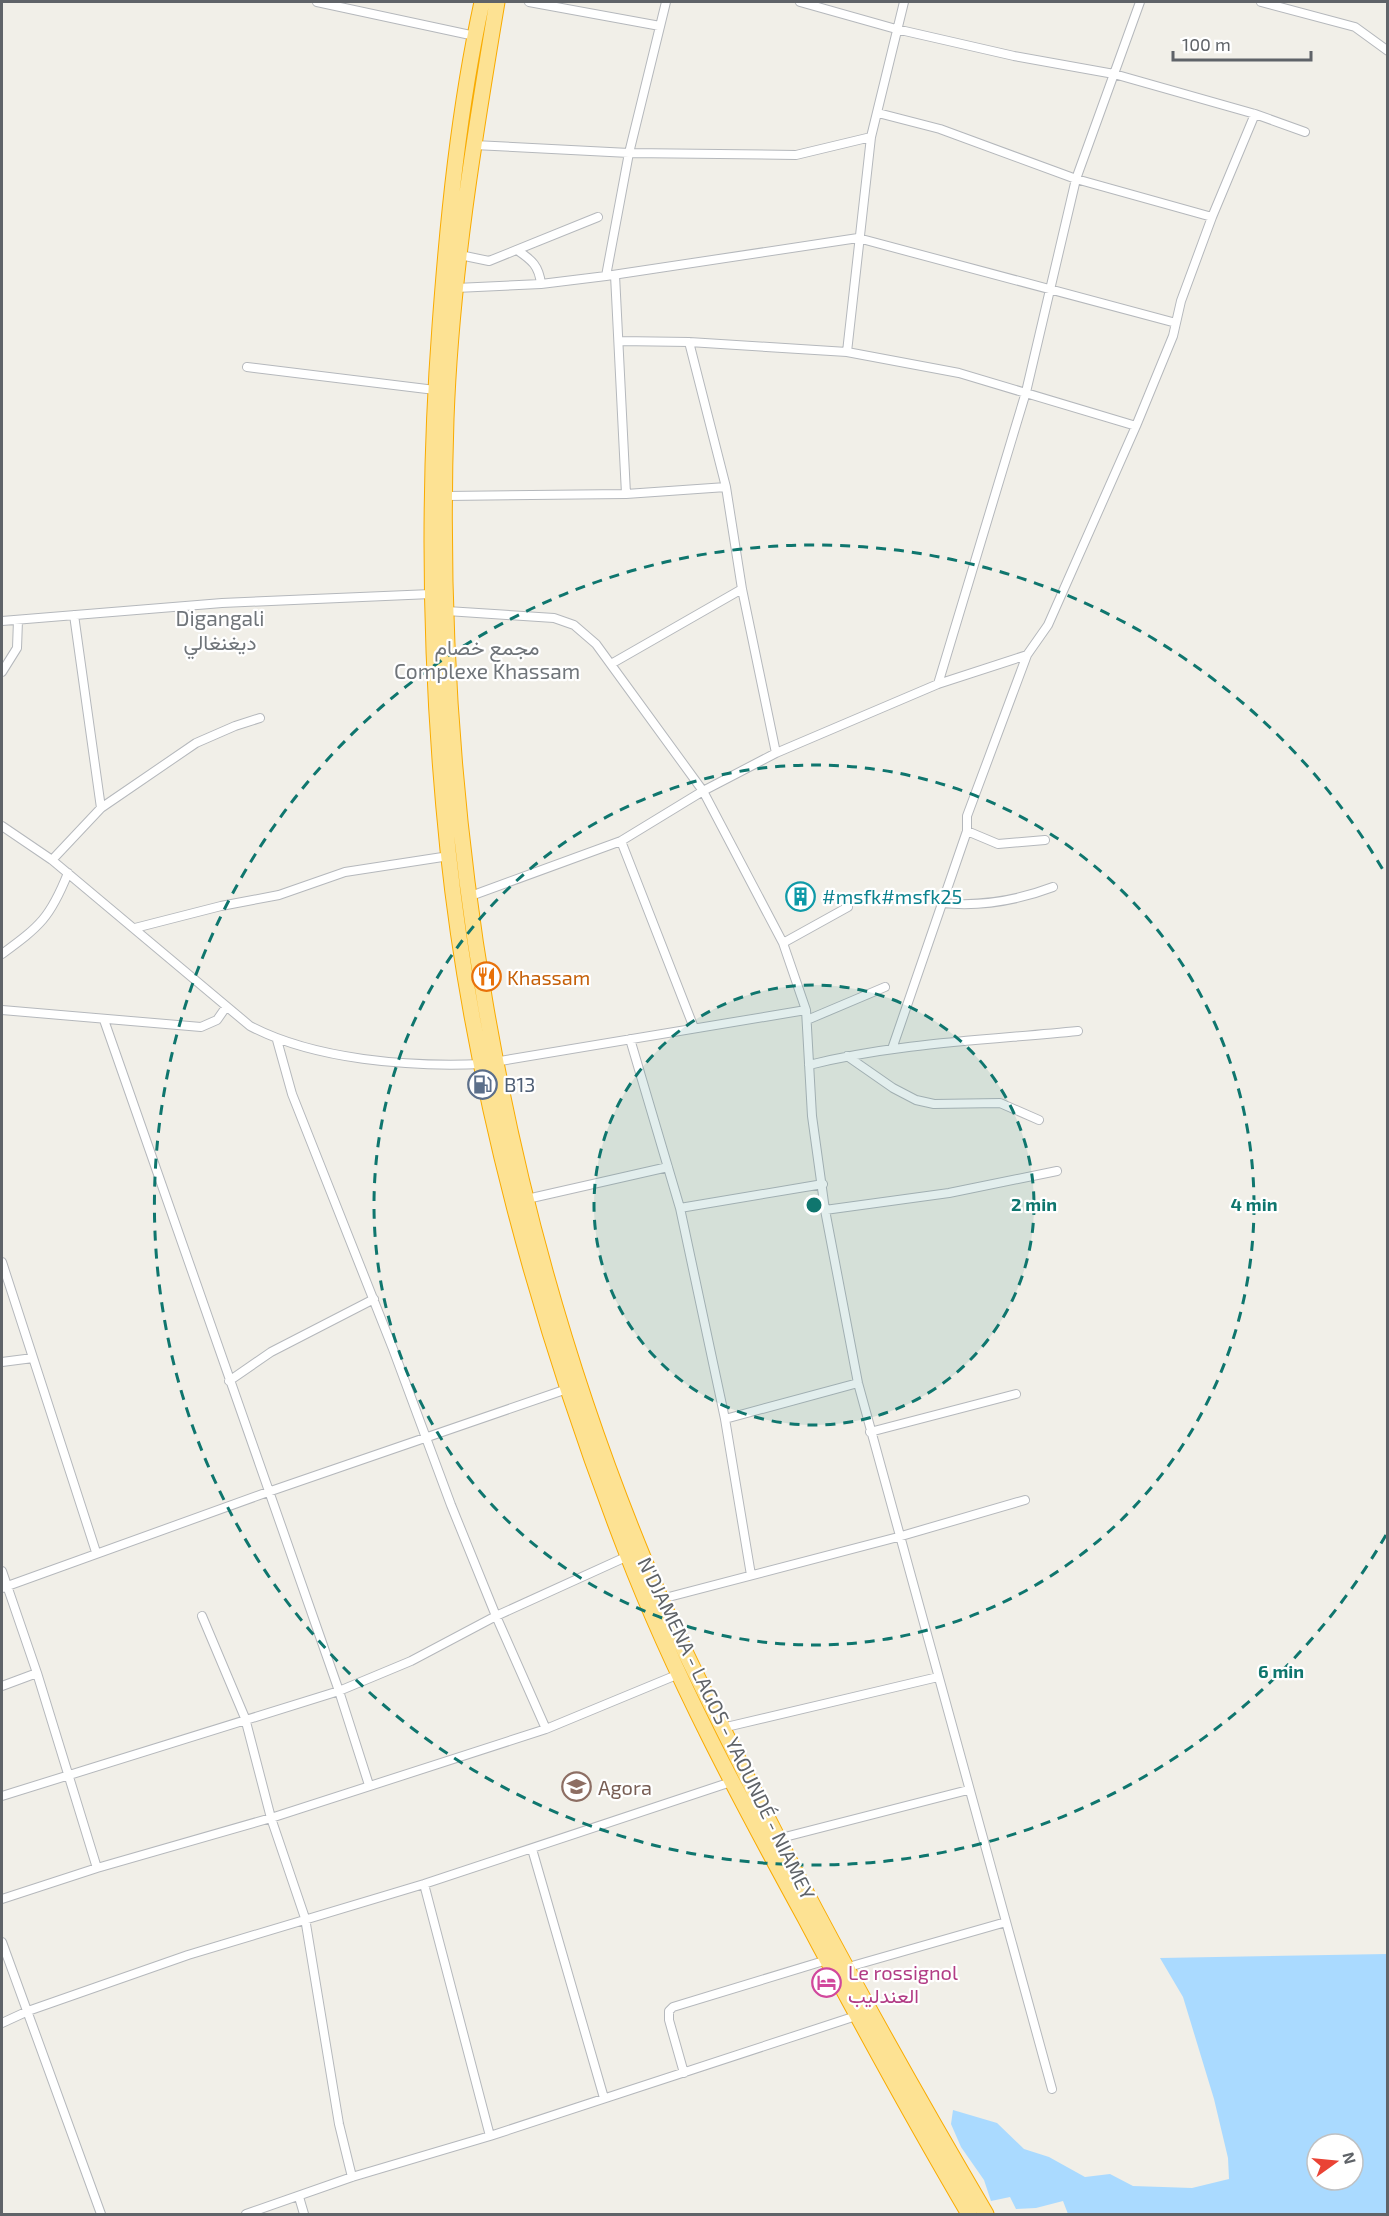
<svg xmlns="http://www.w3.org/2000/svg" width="1389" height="2216" viewBox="0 0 1389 2216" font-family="'Exo 2',Vazirmatn,sans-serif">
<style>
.water{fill:#aadaff;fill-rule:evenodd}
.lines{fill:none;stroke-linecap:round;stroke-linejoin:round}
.street-casing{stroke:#b5b8bc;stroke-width:10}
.highway-casing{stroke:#f9ab00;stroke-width:17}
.street{stroke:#fff;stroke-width:8}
.highway{stroke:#fde293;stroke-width:15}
.ring{fill:none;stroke:#0f766e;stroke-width:3;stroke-dasharray:10 8}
.labels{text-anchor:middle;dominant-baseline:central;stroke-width:4.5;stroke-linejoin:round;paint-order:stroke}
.culture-label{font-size:20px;fill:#0d838f;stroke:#fff;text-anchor:start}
.food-label{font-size:20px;fill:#c56008;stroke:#fff;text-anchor:start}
.service-label{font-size:20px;fill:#4e5e75;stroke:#fff;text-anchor:start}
.street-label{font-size:20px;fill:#5f6368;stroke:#fff}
.education-label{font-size:20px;fill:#785e54;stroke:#fff;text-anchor:start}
.hotel-label{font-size:20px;fill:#b23c85;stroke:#fff;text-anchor:start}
.neighbourhood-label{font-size:21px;fill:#70757a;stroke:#fff}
.centre{fill:#0f766e;stroke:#fff;stroke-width:3}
.ring-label{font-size:18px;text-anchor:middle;font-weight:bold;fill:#0f766e;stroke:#fff;stroke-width:4.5;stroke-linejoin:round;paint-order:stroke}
</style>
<rect width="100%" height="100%" fill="#f1efe8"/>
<path class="water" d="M 1387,1954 L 1387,2214 L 1068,2214 L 1063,2201 L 1036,2208 L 1016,2209 L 1010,2197 L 991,2201 L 984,2180 L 961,2147 L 951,2124 L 953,2110 L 997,2123 L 1024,2149 L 1049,2157 L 1085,2177 L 1110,2174 L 1133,2186 L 1192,2188 L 1229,2179 L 1228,2158 L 1214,2099 L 1183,1997 L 1160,1958 ZM 1317,2144 L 1353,2144 L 1353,2180 L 1317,2180 Z"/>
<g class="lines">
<defs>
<path id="street" d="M 317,2 L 475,36
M 529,2 L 660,26
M 800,2 L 896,29 L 1014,56 L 1114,74 L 1255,114 L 1305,132
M 1261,2 L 1355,27 L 1388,51
M 878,113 L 940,129 L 1076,179 L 1212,217
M 474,145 L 629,153 L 796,155 L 871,137
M 517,250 C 532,260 539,266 541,284
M 460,255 L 489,261 L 598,217
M 615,275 L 626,494
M 606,276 L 629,153 L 666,2
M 456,288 L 541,284 L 606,276 L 858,238 L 1176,323
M 619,341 L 689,342 L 847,352 L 871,137 L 904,2
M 689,342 L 726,487 L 742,589 L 776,753
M 847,352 L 959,373 L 1136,426
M 247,367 L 435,390
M 446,496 L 626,494 L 726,487
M 447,611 L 554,618 L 574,625 L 596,644 L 703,791 L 783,943 L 806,1010 L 812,1116 L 825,1210 L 858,1383 L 1052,2089
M 74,615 L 101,808
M 2,621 L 222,603 L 431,594
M 611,664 L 742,589
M 2,672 L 17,648 L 18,620
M 938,684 L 1026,392 L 1076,179 L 1140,2
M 2,826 L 52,860 L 250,1026 C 315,1060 409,1067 482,1064 L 806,1010
M 967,831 L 998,844 L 1045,840
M 621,841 L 694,1028
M 52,860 L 101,808 L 196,743 L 235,726 L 260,718
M 468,897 L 621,841 L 703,791 L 776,753 L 938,684 L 1027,655 L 1048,625 L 1136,426 L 1173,336 L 1181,301 L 1212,217 L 1255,114
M 942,903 C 981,907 1016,901 1053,887
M 135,928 L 221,906 L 279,895 L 345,872 L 449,856
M 783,943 L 848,907
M 2,954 C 40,926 50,918 68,873
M 2,1010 L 201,1027 L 217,1020 L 226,1007
M 104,1020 L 339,1691 L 369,1785
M 807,1020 L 885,987
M 630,1039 L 680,1208 L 725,1419 L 751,1575
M 277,1040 L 292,1094 L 393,1349 L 451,1505 L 496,1616 L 546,1729
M 892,1049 L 967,831 L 967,816 L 1027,655
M 847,1056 L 893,1088 L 916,1100 L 934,1104 L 1000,1103 L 1039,1120
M 809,1065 C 897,1043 988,1040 1078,1031
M 527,1199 L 668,1167
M 680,1208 L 823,1184
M 825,1210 L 949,1193 L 1057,1171
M 2,1262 L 96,1552
M 2,1362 L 33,1358
M 229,1381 L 271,1352 L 374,1299
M 725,1419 L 858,1383
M 870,1432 L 1016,1394
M 2,1571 L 37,1673 L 97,1868
M 2,1588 L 268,1492 L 567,1389
M 661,1599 L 898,1537 L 1025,1500
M 202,1616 L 245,1718 L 271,1818 L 305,1918 L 339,2124 L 352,2177
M 2,1686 L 37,1673
M 722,1728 L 938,1677
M 2,1796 L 339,1691 L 411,1661 L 496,1616 L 628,1556
M 777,1839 L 968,1790
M 532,1849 L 604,2098
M 424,1884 L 490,2136
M 2,1899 L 97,1868 L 271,1818 L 546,1729 L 679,1674
M 2,1942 L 101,2214
M 845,1968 L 1006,1922
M 2,2023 L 28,2011 L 188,1955 L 424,1884 L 731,1782
M 684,2073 L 669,2020 L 669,2011 L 673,2007 L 827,1960
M 299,2197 L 304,2214
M 246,2214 L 352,2177 L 490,2136 L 859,2015"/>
<path id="highway" d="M 482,2 C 459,108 448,217 440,326 C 427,501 430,676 448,850 C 473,1087 540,1329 626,1551 C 675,1678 740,1799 805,1918 C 858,2018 912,2117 969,2214
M 497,2 C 474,139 451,279 446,419 C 433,808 496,1201 645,1562 C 673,1630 707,1697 740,1763 C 816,1917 899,2066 986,2214"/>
</defs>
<use href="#street" class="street-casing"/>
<use href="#highway" class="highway-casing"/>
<use href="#street" class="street"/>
<use href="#highway" class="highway"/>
</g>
<circle cx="814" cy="1205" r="220" fill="#0f766e" fill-opacity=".12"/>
<g class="ring">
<circle cx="814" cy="1205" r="220"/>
<circle cx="814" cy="1205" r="440"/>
<path d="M1386 1535A660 660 0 1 1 1386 875"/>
</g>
<defs>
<symbol id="building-ring" viewBox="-11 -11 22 22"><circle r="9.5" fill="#fff" stroke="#0f9aa8" stroke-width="1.5"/><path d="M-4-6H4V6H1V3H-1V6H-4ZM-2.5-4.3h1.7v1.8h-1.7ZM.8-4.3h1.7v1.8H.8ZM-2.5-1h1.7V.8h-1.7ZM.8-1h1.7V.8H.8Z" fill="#0f9aa8"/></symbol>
<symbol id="restaurant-ring" viewBox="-11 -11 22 22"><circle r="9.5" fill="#fff" stroke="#e8710a" stroke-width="1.5"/><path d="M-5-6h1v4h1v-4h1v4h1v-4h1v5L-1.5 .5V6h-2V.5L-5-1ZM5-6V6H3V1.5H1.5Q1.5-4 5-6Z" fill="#e8710a"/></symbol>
<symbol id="fuel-ring" viewBox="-11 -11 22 22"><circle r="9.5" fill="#fff" stroke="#5c6f8a" stroke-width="1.5"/><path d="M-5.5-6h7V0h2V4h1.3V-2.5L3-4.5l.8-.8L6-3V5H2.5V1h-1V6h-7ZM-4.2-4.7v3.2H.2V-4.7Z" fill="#5c6f8a"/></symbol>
<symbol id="school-ring" viewBox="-11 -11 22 22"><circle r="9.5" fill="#fff" stroke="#8d6e63" stroke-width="1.5"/><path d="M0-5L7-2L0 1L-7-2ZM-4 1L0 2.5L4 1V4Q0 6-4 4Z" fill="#8d6e63"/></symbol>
<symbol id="hotel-ring" viewBox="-11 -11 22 22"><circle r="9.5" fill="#fff" stroke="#d1479c" stroke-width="1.5"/><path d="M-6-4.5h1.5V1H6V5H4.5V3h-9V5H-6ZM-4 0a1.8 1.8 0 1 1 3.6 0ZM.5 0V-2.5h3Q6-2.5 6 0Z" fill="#d1479c"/></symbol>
</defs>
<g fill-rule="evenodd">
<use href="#building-ring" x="784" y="880" width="33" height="33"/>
<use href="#restaurant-ring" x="470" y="960" width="33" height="33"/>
<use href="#fuel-ring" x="466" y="1068" width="33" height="33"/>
<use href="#school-ring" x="560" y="1770" width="33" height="33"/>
<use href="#hotel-ring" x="810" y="1966" width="33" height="33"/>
</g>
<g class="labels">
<g class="culture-label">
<text x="822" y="896">#msfk#msfk25</text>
</g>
<g class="food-label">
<text x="507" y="977">Khassam</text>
</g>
<g class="service-label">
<text x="504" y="1084">B13</text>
</g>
<g class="street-label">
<text transform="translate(727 1728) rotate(64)">N'DJAMENA - LAGOS - YAOUNDÉ - NIAMEY</text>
</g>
<g class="education-label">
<text x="598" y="1787">Agora</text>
</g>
<g class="hotel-label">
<text x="848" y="1972">Le rossignol<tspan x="848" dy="23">العندليب</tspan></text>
</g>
<g class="neighbourhood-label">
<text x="220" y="617">Digangali<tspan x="220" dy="24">ديغنغالي</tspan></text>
<text x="487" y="646">مجمع خصام<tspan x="487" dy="24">Complexe Khassam</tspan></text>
</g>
</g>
<circle cx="814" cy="1205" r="9" class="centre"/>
<g class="ring-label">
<text x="1034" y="1211">2 min</text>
<text x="1254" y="1211">4 min</text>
<text x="1281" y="1678">6 min</text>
</g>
<rect width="1389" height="2216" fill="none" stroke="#5f6368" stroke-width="6"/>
<g transform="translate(1335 2162) rotate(75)"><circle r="28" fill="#ffffff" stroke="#bfc1c3" stroke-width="1.5"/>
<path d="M0-4.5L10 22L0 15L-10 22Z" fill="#ea4335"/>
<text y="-9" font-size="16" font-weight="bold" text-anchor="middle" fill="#5f6368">N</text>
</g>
<path d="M1173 51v9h138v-9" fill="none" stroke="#5f6368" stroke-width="3"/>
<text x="1182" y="51" font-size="18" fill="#5f6368" stroke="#ffffff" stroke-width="4.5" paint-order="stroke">100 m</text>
</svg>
